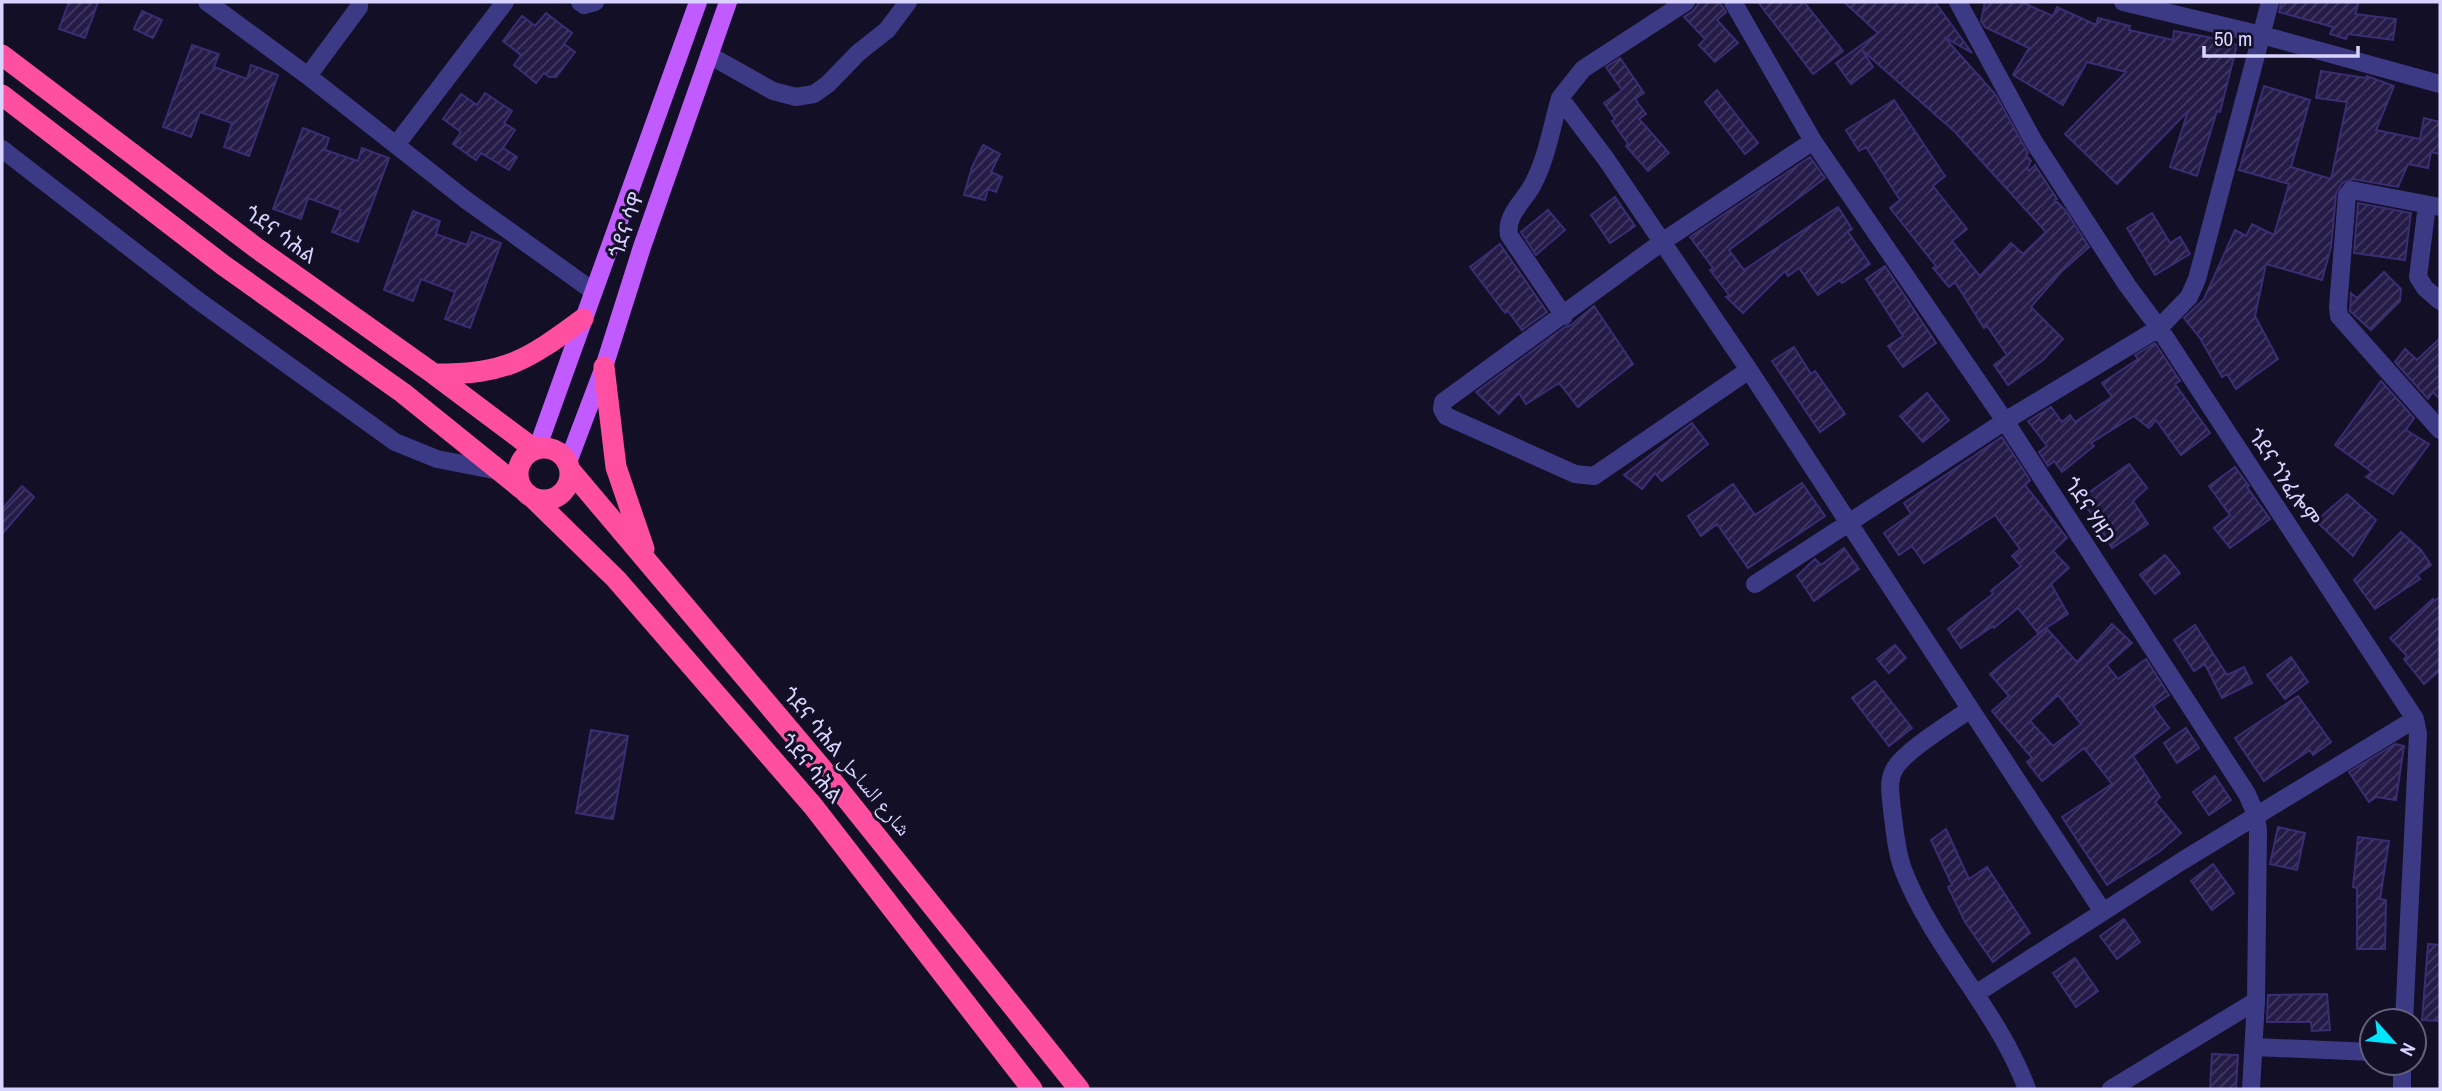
<svg xmlns="http://www.w3.org/2000/svg" width="2442" height="1091" viewBox="0 0 2442 1091" font-family="'Archivo Narrow','Noto Naskh Arabic','Noto Sans Ethiopic',sans-serif">
<style>
.building{fill:url(#building-hatch);stroke:#3b2d73;stroke-width:2;fill-rule:evenodd}
.lines{fill:none;stroke-linecap:round;stroke-linejoin:round}
.street{stroke:#3d3a85;stroke-width:18}
.primary{stroke:#c25bff;stroke-width:18}
.highway{stroke:#ff4fa3;stroke-width:21}
.labels{text-anchor:middle;dominant-baseline:central;stroke-width:6;stroke-linejoin:round;paint-order:stroke}
.street-label{font-size:21px;fill:#d9d4ff;stroke:#130f26}
</style>
<defs>
<pattern id="building-hatch" width="6" height="6" patternUnits="userSpaceOnUse" patternTransform="scale(1.75)"><rect width="6" height="6" fill="#241b47"/><path d="M-1 1l2-2M0 6l6-6M5 7l2-2" fill="none" stroke="#433b63"/></pattern>
</defs>
<rect width="100%" height="100%" fill="#130f26"/>
<path class="building" d="M 69,2 L 98,2 L 85,38 L 59,29 Z
M 1700,2 L 1718,2 L 1723,7 L 1726,12 L 1717,20 L 1738,43 L 1715,62 L 1699,45 L 1705,39 L 1684,17 L 1693,11 Z
M 1758,2 L 1804,2 L 1843,51 L 1813,74 Z
M 1844,2 L 1935,2 L 1972,53 L 1944,37 L 1996,95 L 2028,153 L 2026,155 L 2031,161 L 2027,169 L 2029,171 L 2035,165 L 2036,167 L 2057,199 L 2055,200 L 2066,211 L 2089,247 L 2061,272 L 2031,307 L 2063,339 L 2043,360 L 2008,385 L 1994,365 L 2007,355 L 1987,326 L 1984,328 L 1955,282 L 1949,287 L 1933,268 L 1936,266 L 1890,208 L 1900,200 L 1866,147 L 1859,151 L 1846,130 L 1894,100 L 1945,176 L 1933,186 L 1967,229 L 1952,241 L 1980,276 L 2011,243 L 2023,254 L 2046,232 L 1955,132 L 1862,50 L 1873,67 L 1851,84 L 1836,63 L 1878,33 Z
M 1985,2 L 2021,2 L 2053,16 L 2057,7 L 2096,25 L 2098,18 L 2130,26 L 2129,30 L 2173,40 L 2174,31 L 2208,37 L 2237,45 L 2220,112 L 2217,111 L 2197,176 L 2170,167 L 2188,111 L 2117,184 L 2065,134 L 2126,72 L 2087,62 L 2063,105 L 2013,75 L 2029,48 L 1985,27 L 1981,21 Z
M 2281,2 L 2359,2 L 2355,14 L 2396,19 L 2393,40 L 2348,34 L 2346,39 L 2330,34 L 2333,27 L 2279,12 Z
M 142,11 L 162,20 L 153,38 L 134,29 Z
M 546,13 L 572,33 L 564,44 L 575,52 L 556,77 L 549,77 L 544,73 L 536,83 L 514,65 L 521,55 L 503,41 L 522,16 L 535,26 Z
M 192,45 L 219,54 L 214,67 L 247,79 L 251,65 L 278,75 L 249,156 L 224,147 L 232,123 L 200,112 L 191,137 L 163,127 Z
M 1620,58 L 1644,93 L 1635,99 L 1646,114 L 1639,119 L 1669,153 L 1648,171 L 1626,146 L 1628,144 L 1612,121 L 1615,119 L 1604,103 L 1622,90 L 1606,67 Z
M 2321,71 L 2366,78 L 2367,76 L 2394,86 L 2376,130 L 2420,139 L 2424,118 L 2440,122 L 2440,154 L 2431,152 L 2428,168 L 2408,164 L 2398,187 L 2353,179 L 2342,183 L 2336,194 L 2331,247 L 2322,280 L 2266,264 L 2255,316 L 2278,359 L 2236,389 L 2227,374 L 2222,377 L 2200,338 L 2184,318 L 2204,299 L 2235,230 L 2246,236 L 2252,224 L 2274,235 L 2289,184 L 2239,170 L 2264,86 L 2310,100 L 2291,167 L 2331,179 L 2347,102 L 2316,98 Z
M 1717,90 L 1758,143 L 1745,154 L 1705,102 Z
M 485,93 L 512,111 L 504,123 L 515,130 L 503,148 L 517,157 L 509,170 L 481,153 L 476,160 L 453,144 L 461,132 L 443,119 L 461,94 L 477,105 Z
M 303,128 L 329,138 L 325,150 L 358,161 L 362,148 L 389,158 L 358,242 L 332,232 L 341,210 L 308,198 L 301,219 L 273,209 Z
M 983,145 L 1000,154 L 991,172 L 1002,177 L 996,192 L 988,189 L 985,200 L 964,195 L 972,167 Z
M 1810,157 L 1825,178 L 1729,250 L 1744,270 L 1838,207 L 1852,229 L 1848,232 L 1870,264 L 1842,283 L 1840,280 L 1818,295 L 1799,268 L 1788,276 L 1785,271 L 1743,313 L 1726,297 L 1729,295 L 1710,270 L 1713,268 L 1690,237 Z
M 1615,197 L 1635,226 L 1610,243 L 1591,215 Z
M 2358,203 L 2411,213 L 2405,260 L 2354,253 Z
M 1548,210 L 1565,230 L 1536,255 L 1521,232 Z
M 413,211 L 440,221 L 436,234 L 467,245 L 472,232 L 501,243 L 470,328 L 445,319 L 455,292 L 421,279 L 413,301 L 384,290 Z
M 2152,213 L 2170,243 L 2180,237 L 2190,254 L 2155,275 L 2127,228 Z
M 1500,244 L 1547,312 L 1522,330 L 1508,311 L 1505,313 L 1470,267 Z
M 1885,266 L 1936,343 L 1903,367 L 1888,346 L 1903,336 L 1866,279 Z
M 2384,272 L 2401,289 L 2400,301 L 2371,330 L 2350,311 L 2351,293 L 2357,298 Z
M 1594,306 L 1633,364 L 1578,407 L 1559,383 L 1526,404 L 1519,393 L 1499,414 L 1476,392 L 1565,327 L 1571,325 Z
M 2440,338 L 2440,399 L 2433,392 L 2428,399 L 2395,362 L 2405,349 L 2417,360 Z
M 2155,343 L 2180,381 L 2175,384 L 2210,433 L 2181,455 L 2156,420 L 2149,428 L 2134,416 L 2091,443 L 2094,446 L 2062,472 L 2054,461 L 2048,466 L 2039,452 L 2047,446 L 2028,421 L 2051,407 L 2062,422 L 2070,415 L 2075,422 L 2112,397 L 2102,383 L 2138,359 L 2135,355 Z
M 1794,347 L 1811,374 L 1815,371 L 1845,414 L 1820,432 L 1772,361 Z
M 2381,381 L 2414,418 L 2406,430 L 2429,444 L 2393,494 L 2366,477 L 2372,472 L 2335,445 Z
M 1927,393 L 1949,420 L 1923,442 L 1900,416 Z
M 1692,423 L 1708,444 L 1662,481 L 1655,473 L 1642,489 L 1624,475 Z
M 2002,437 L 2030,480 L 2025,485 L 2067,538 L 2053,551 L 2069,568 L 2051,584 L 2068,614 L 2038,633 L 2018,608 L 1994,628 L 1993,626 L 1961,648 L 1948,629 L 1993,594 L 1991,591 L 2021,566 L 2012,556 L 2020,549 L 1995,515 L 1924,563 L 1912,546 L 1899,555 L 1884,533 L 1911,514 L 1904,503 Z
M 2129,464 L 2147,488 L 2133,501 L 2148,524 L 2112,548 L 2099,526 L 2100,525 L 2080,499 Z
M 2235,467 L 2249,486 L 2247,487 L 2270,519 L 2230,548 L 2214,528 L 2230,515 L 2209,486 Z
M 1802,483 L 1825,516 L 1748,568 L 1717,524 L 1701,536 L 1688,516 L 1733,484 L 1755,515 Z
M 22,486 L 34,497 L 2,534 L 2,509 Z
M 2347,494 L 2376,520 L 2353,556 L 2316,521 Z
M 2401,532 L 2421,550 L 2431,565 L 2417,575 L 2420,579 L 2375,609 L 2354,580 Z
M 1844,548 L 1859,569 L 1814,601 L 1797,576 L 1815,559 L 1821,565 Z
M 2165,555 L 2180,573 L 2155,594 L 2140,575 Z
M 2440,597 L 2440,670 L 2424,684 L 2404,659 L 2407,656 L 2390,638 L 2433,599 L 2434,601 Z
M 2112,624 L 2132,643 L 2107,665 L 2118,679 L 2146,659 L 2169,695 L 2153,706 L 2169,728 L 2133,756 L 2160,797 L 2155,802 L 2181,833 L 2159,852 L 2107,885 L 2062,817 L 2112,784 L 2084,748 L 2042,781 L 2027,762 L 2032,758 L 1992,711 L 2009,696 L 1990,674 L 2046,628 L 2077,662 ZM 2058,695 L 2081,724 L 2053,746 L 2030,721 Z
M 2195,625 L 2227,675 L 2244,667 L 2252,683 L 2222,698 L 2205,664 L 2194,671 L 2174,640 Z
M 1895,645 L 1906,658 L 1889,673 L 1877,659 Z
M 2291,657 L 2308,682 L 2285,699 L 2267,675 Z
M 1875,681 L 1912,728 L 1889,746 L 1852,698 Z
M 2298,696 L 2331,742 L 2313,755 L 2310,750 L 2264,781 L 2235,738 Z
M 2186,728 L 2199,748 L 2177,763 L 2164,743 Z
M 591,730 L 628,736 L 613,819 L 576,813 Z
M 2395,744 L 2404,746 L 2396,800 L 2376,797 L 2369,802 L 2349,772 Z
M 2215,776 L 2231,800 L 2209,815 L 2193,792 Z
M 2278,827 L 2305,833 L 2297,870 L 2270,864 Z
M 1946,829 L 1969,879 L 1987,867 L 2030,933 L 1993,962 L 1965,922 L 1948,887 L 1952,885 L 1931,840 Z
M 2358,837 L 2389,841 L 2380,899 L 2386,900 L 2385,949 L 2357,949 L 2357,888 L 2353,887 Z
M 2213,864 L 2234,893 L 2212,910 L 2191,881 Z
M 2124,919 L 2140,942 L 2117,959 L 2100,936 Z
M 2428,944 L 2440,945 L 2440,1021 L 2422,1020 Z
M 2075,958 L 2098,991 L 2076,1007 L 2053,973 Z
M 2327,994 L 2330,1030 L 2312,1031 L 2311,1022 L 2267,1022 L 2268,995 Z
M 2212,1054 L 2238,1055 L 2236,1089 L 2210,1089 Z"/>
<g class="lines">
<path class="street" d="M 207,2 L 308,76 L 466,200 L 593,291
M 580,2 L 584,5 L 595,2
M 1686,2 L 1583,69 L 1560,98 L 1606,159 L 1749,370 L 2103,912
M 1733,2 L 1813,141 L 2005,421 L 2247,794 L 2256,815 L 2258,831 L 2256,1001 L 2251,1089
M 1958,2 L 2034,142 L 2127,285 L 2159,328 L 2415,719 L 2418,734 L 2404,1021
M 2123,2 L 2262,35 L 2440,84
M 709,55 L 773,91 L 796,97 L 814,94 L 828,84 L 858,53 L 887,30 L 908,2
M 308,76 L 359,7 L 359,2
M 1560,98 C 1552,125 1547,157 1534,182 C 1526,200 1505,214 1509,235 L 1564,316
M 396,145 L 505,2
M 2,149 L 196,299 L 395,442 L 437,459 L 499,471
M 2427,205 L 2418,277 L 2425,288 L 2440,301
M 2440,207 L 2351,190 L 2347,195 L 2338,307 L 2339,316 L 2440,430
M 1749,370 L 1594,476 L 1575,474 L 1446,416 L 1442,409 L 1443,402 L 1662,242 L 1813,141
M 1755,584 L 2005,421 L 2159,328 L 2189,297 L 2197,279 L 2270,2
M 1970,709 C 1950,724 1907,749 1895,768 C 1887,781 1891,795 1892,810 C 1895,831 1896,852 1904,872 C 1935,950 1997,1009 2027,1089
M 1977,993 L 2182,861 L 2415,719
M 2254,1047 L 2372,1052
M 2402,1063 L 2402,1089
M 2111,1089 L 2256,1001"/>
<path class="primary" d="M 537,449 L 698,2
M 568,462 L 604,367 L 642,247 L 728,2"/>
<path class="highway" d="M 2,55 L 255,247 L 434,374 L 534,449
M 2,95 L 223,265 L 403,393 L 522,489
M 604,367 L 616,467 L 644,549
M 434,374 C 507,374 526,361 583,319
M518 474a26 26 0 1 1 52 0a26 26 0 1 1-52 0Z
M 570,470 L 825,772 L 1079,1089
M 533,498 L 616,579 L 813,806 L 1032,1089"/>
</g>
<g class="labels">
<g class="street-label">
<text transform="translate(626 225) rotate(-71)">ጎደና ሳዋ</text>
<text transform="translate(281 234) rotate(36)">ጎደና ሳሕል</text>
<text transform="translate(2284 477) rotate(57)">ጎደና ጎንፈሎም</text>
<text transform="translate(2090 510) rotate(57)">ጎደና ሃዘጋ</text>
<text transform="translate(847 761) rotate(50)">ጎደና ሳሕል شارع الساحل</text>
<text transform="translate(812 768) rotate(50)">ጎደና ሳሕል</text>
</g>
</g>
<rect width="2442" height="1091" fill="none" stroke="#d9d4ff" stroke-width="7"/>
<g transform="translate(2393 1042) rotate(117)"><circle r="33" fill="#130f26" stroke="#625e7d" stroke-width="2"/>
<path d="M0-5L12 26L0 18L-12 26Z" fill="#00e5ff"/>
<text y="-10" font-size="19" font-weight="bold" text-anchor="middle" fill="#d9d4ff">N</text>
</g>
<path d="M2204 46v10h154v-10" fill="none" stroke="#d9d4ff" stroke-width="3.5"/>
<text x="2214" y="46" font-size="21" fill="#d9d4ff" stroke="#130f26" stroke-width="5" paint-order="stroke">50 m</text>
</svg>
